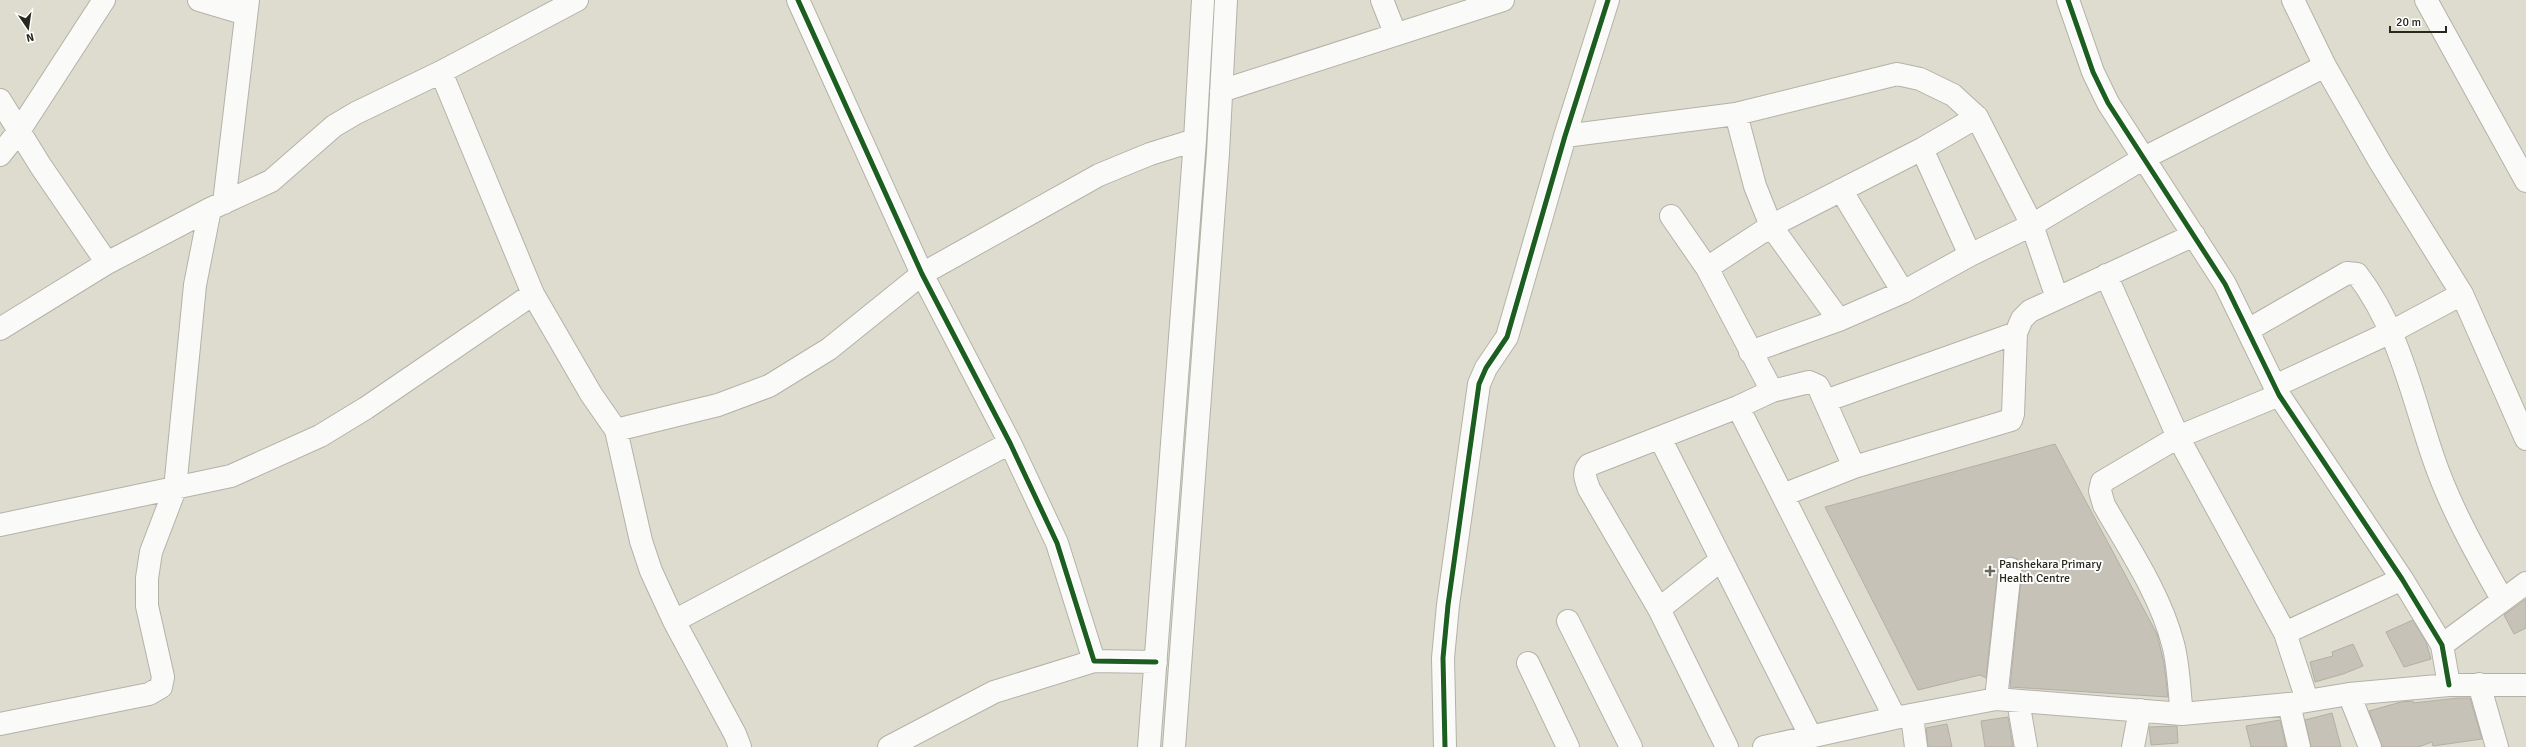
<svg xmlns="http://www.w3.org/2000/svg" width="2526" height="747" viewBox="0 0 2526 747" font-family="Signika,sans-serif">
<style>
.building{fill:#c6c2b7;stroke:#b3afa5}
.lines{fill:none;stroke-linecap:round;stroke-linejoin:round}
.minor-casing{stroke:#b4b2a8;stroke-width:24}
.minor{stroke:#fafaf8;stroke-width:22}
.cycleway-casing{stroke:#fff;stroke-width:8}
.cycleway{stroke:#1b5e20;stroke-width:5}
.poi-dot{fill:#68675c;stroke:#fff;stroke-width:1.5}
.labels{text-anchor:middle;dominant-baseline:central;stroke-width:4;stroke-linejoin:round;paint-order:stroke}
.poi-label{font-size:12px;fill:#29281e;stroke:#fff;text-anchor:start}
</style>
<rect width="100%" height="100%" fill="#dedcce"/>
<path class="building" d="M 2055,444 L 2157,634 L 2164,663 L 2168,697 L 2010,687 L 2022,570 L 2018,559 L 2011,557 L 2000,561 L 1998,568 L 1986,678 L 1980,675 L 1918,690 L 1825,507 Z
M 2526,599 L 2526,628 L 2514,634 L 2504,615 Z
M 2413,620 L 2426,642 L 2431,659 L 2404,667 L 2386,632 Z
M 2353,644 L 2363,666 L 2343,674 L 2315,682 L 2310,662 L 2333,656 L 2332,652 Z
M 2458,698 L 2470,698 L 2482,739 L 2433,746 L 2432,742 L 2418,747 L 2382,747 L 2369,711 L 2401,702 L 2413,701 L 2413,703 Z
M 2332,713 L 2341,747 L 2311,747 L 2305,720 Z
M 2008,717 L 2013,747 L 1985,747 L 1981,721 Z
M 2280,720 L 2286,747 L 2251,747 L 2246,726 Z
M 1947,724 L 1952,747 L 1928,747 L 1926,728 Z
M 2177,726 L 2178,743 L 2151,745 L 2149,727 Z"/>
<g class="lines">
<defs>
<path id="minor" d="M 199,0 L 246,14
M 798,0 L 922,274 L 1010,443 L 1057,543 L 1094,661 L 1156,662
M 1382,0 L 1395,33
M 2068,0 L 2093,72 L 2108,103 L 2225,284 L 2279,395 L 2402,579 L 2442,645 L 2449,685
M 2293,0 L 2325,66 L 2380,162 L 2462,294 L 2526,439
M 2426,0 L 2526,181
M 441,72 L 533,294 L 591,394 L 616,430 L 641,541 L 651,571 L 674,621 L 735,734 L 740,747
M 1221,91 L 1503,0
M 0,100 L 40,165 L 107,263
M 1736,114 L 1755,186 L 1771,226 L 1839,320
M 1565,136 L 1736,114 L 1897,74 L 1920,79 L 1953,95 L 1977,117 L 2032,225 L 2057,298
M 1922,149 L 1970,255
M 0,155 L 19,131 L 104,0
M 1841,190 L 1903,292
M 224,203 L 248,0
M 1671,216 L 1707,268 L 1772,391
M 1707,268 L 1771,226 L 1922,149 L 1977,117
M 2106,275 L 2178,437 L 2285,633 L 2307,700
M 0,329 L 107,263 L 210,209 L 271,181 L 334,126 L 356,113 L 441,72 L 577,0
M 2248,330 L 2347,273 L 2357,274 C 2398,327 2412,395 2433,457 C 2450,507 2476,553 2502,599
M 1750,352 L 1839,320 L 1903,292 L 1970,255 L 2032,225 L 2144,158 L 2325,66
M 2275,386 L 2391,332 L 2462,294
M 1825,401 L 2016,333 L 2022,319 L 2030,311 L 2194,235
M 1738,407 L 1895,718
M 616,430 L 718,405 L 769,386 L 829,349 L 922,274 L 1099,175 L 1150,154 L 1195,140
M 1660,438 L 1811,737
M 1783,495 L 1854,467 L 2011,420 L 2013,414 L 2016,333
M 0,525 L 231,476 L 320,436 L 366,408 L 533,294
M 1659,609 L 1721,560
M 674,621 L 1010,443
M 1568,621 L 1631,747
M 2285,633 L 2402,579
M 2442,645 L 2526,583
M 1528,663 L 1568,747
M 2479,684 L 2497,747
M 2349,694 L 2370,747
M 1996,699 L 2010,569
M 2018,701 L 2026,747
M 2289,704 L 2299,747
M 2182,714 C 2179,691 2179,666 2173,644 C 2160,594 2129,549 2104,505 L 2100,491 L 2102,482 L 2178,437 L 2279,395
M 1912,716 L 1916,747
M 0,724 L 149,694 L 161,687 L 163,677 L 147,606 L 147,578 L 151,552 L 175,489 L 195,285 L 210,209
M 889,747 L 994,692 L 1094,661
M 1149,747 L 1195,140 L 1203,0
M 1174,747 L 1218,153 L 1226,0
M 1445,747 L 1443,658 L 1448,605 L 1479,384 L 1486,368 L 1507,337 L 1565,136 L 1608,0
M 1727,747 L 1659,609 L 1589,489 C 1586,480 1582,473 1589,465 L 1738,407 L 1772,391 L 1809,382 L 1818,386 L 1854,467
M 1764,747 L 1895,718 L 1996,699 L 2182,714 L 2289,704 L 2349,694 L 2449,685 L 2526,685
M 2133,747 L 2140,710"/>
</defs>
<use href="#minor" class="minor-casing"/>
<use href="#minor" class="minor"/>
<defs>
<path id="cycleway" d="M 798,0 L 922,274 L 1010,443 L 1057,543 L 1094,661 L 1156,662
M 2068,0 L 2093,72 L 2108,103 L 2225,284 L 2279,395 L 2402,579 L 2442,645 L 2449,685
M 1445,747 L 1443,658 L 1448,605 L 1479,384 L 1486,368 L 1507,337 L 1565,136 L 1608,0"/>
</defs>
<use href="#cycleway" class="cycleway-casing"/>
<use href="#cycleway" class="cycleway"/>
</g>
<path class="poi-dot" d="M1988 565h4v4h4v4h-4v4h-4v-4h-4v-4h4z"/>
<g class="labels">
<g class="poi-label">
<text x="1999" y="564">Panshekara Primary<tspan x="1999" dy="14">Health Centre</tspan></text>
</g>
</g>
<g transform="translate(28 28) rotate(167)" stroke="#ffffff" stroke-width="3" paint-order="stroke">
<path d="M0-3L7 15L0 10L-7 15Z" fill="#29281e"/>
<text y="-6" font-size="11" font-weight="bold" text-anchor="middle" fill="#29281e">N</text>
</g>
<path d="M2390 26v6h56v-6" fill="none" stroke="#29281e" stroke-width="2"/>
<text x="2396" y="26" font-size="12" fill="#29281e" stroke="#ffffff" stroke-width="3" paint-order="stroke">20 m</text>
</svg>
